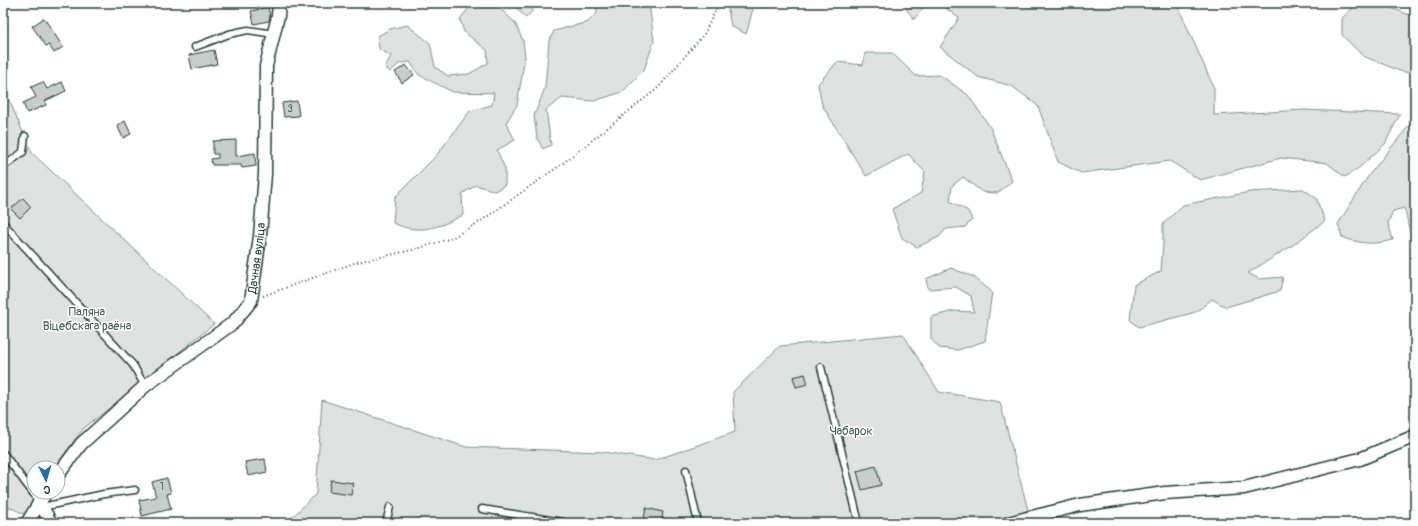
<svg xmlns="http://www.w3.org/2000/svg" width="1418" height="526" viewBox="0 0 1418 526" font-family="Pangolin,sans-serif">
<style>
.green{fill:#dee3e2;stroke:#7e908b}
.building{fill:#c7cfcc;stroke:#1f3d34}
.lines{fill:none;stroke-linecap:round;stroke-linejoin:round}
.service-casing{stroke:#1f3d34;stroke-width:9}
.minor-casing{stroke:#1f3d34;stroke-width:15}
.path{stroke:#1f3d34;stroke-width:2;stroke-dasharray:1 3;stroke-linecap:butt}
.service{stroke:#fff;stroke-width:6}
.minor{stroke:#fff;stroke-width:12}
.labels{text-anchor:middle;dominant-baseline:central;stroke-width:3;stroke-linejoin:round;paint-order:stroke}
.number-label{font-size:10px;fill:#49625a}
.street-label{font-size:12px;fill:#1f3d34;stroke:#fff}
.park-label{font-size:12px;fill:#455e57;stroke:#fff}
</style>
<rect width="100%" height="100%" fill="#fff"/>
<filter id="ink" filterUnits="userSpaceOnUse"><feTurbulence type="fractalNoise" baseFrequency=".025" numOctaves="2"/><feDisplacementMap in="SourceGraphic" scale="8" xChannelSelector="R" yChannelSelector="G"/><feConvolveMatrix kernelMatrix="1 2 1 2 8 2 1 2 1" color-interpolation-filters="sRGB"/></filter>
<g filter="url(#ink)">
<path class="green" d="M 473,3 L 525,3 L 533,10 L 526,18 L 514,5 L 504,3 L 502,10 L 515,23 L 523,41 L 525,57 L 517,105 L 506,123 L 515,140 L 497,150 L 505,169 L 505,185 L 495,191 L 476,185 L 462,194 L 463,215 C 438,228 419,235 393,223 L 395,197 L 436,156 L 470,111 L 492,105 L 494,93 L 453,92 L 419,75 L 410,62 L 400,63 L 390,72 L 385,67 L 391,56 L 379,49 L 378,36 L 390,29 L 407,25 L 430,43 L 435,67 L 448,76 L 469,74 L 488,63 L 487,50 L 464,32 L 460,19 Z
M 596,3 L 649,3 L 654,41 L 644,70 L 622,92 L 594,101 L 562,98 L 546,110 L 551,145 L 543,149 L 537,138 L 534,116 L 545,88 L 549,41 L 554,31 L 588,22 L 597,13 Z
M 731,3 L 756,3 C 752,7 749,27 746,34 L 731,26 L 728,10 Z
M 911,3 L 1180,3 L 1180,11 L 1214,88 L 1214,115 L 1305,110 L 1400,114 L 1385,144 L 1360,167 L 1345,177 L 1327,163 L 1281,158 L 1200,180 L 1170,161 L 1081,173 L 1058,162 L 1038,106 L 1012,86 L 978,77 L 940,47 L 959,18 L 944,7 L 927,3 L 914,19 L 906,9 Z
M 1357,4 L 1381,4 L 1415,17 L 1415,74 L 1400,71 L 1363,56 L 1342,35 L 1342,18 Z
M 865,53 L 892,53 L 916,76 L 940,75 L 968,95 L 990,127 L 1012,181 L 998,193 L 982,192 L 963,177 L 952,186 L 950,201 L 968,211 L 972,220 L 965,227 L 946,229 L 939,237 L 917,247 L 902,238 L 892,209 L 921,193 L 925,172 L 908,154 L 866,176 L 822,105 L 818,84 L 837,62 L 863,65 Z
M 3,86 L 32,153 L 214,324 L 83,429 L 54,468 L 34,468 L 34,492 L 45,492 L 55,523 L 3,523 L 3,514 L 20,523 L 24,514 L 3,504 Z
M 1415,118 L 1415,240 C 1406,229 1409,220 1404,208 L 1393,211 L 1388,223 L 1393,240 C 1374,245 1360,244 1342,237 L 1338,224 L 1369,175 Z
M 1303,189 L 1316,198 L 1325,221 L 1293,245 L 1248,273 L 1259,279 L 1283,277 L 1280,291 L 1226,307 L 1212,299 L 1196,312 L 1139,327 L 1130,320 L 1134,285 L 1161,271 L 1163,243 L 1163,224 L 1183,205 L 1250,192 Z
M 951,268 L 974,277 L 992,292 L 985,341 L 958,350 L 939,348 L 931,339 L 931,317 L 953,311 L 974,312 L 971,296 L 956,287 L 928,289 L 926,279 Z
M 903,334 L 939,392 L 1000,402 L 1028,510 L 996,523 L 286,523 L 316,494 L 322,400 L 466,447 L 603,452 L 655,460 L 735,432 L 733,392 L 780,346 Z"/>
<path class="building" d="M 268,7 L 270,16 L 269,21 L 254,24 L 251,11 Z
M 44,18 L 63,47 L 54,53 L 49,45 L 46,46 L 32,26 Z
M 214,50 L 217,64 L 192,69 L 189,55 Z
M 406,65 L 414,75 L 402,83 L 395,72 Z
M 43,82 L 47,89 L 62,82 L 66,91 L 45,101 L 46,105 L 27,113 L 23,103 L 36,97 L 31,87 Z
M 297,101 L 299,116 L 284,117 L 282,103 Z
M 125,121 L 131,134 L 123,138 L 117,125 Z
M 236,140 L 236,156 L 255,153 L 256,166 L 242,168 L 241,165 L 212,165 L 211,159 L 218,158 L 218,154 L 213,154 L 213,141 Z
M 23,198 L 31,207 L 20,218 L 11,209 Z
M 805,374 L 808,384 L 796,387 L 793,377 Z
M 265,459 L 267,472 L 248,476 L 245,462 Z
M 876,466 L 881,485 L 862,490 L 857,471 Z
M 167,478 L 171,493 L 167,494 L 171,509 L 142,516 L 139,500 L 156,497 L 152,482 Z
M 331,480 L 353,483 L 351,495 L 329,492 Z
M 646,508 L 663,512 L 661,523 L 643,523 Z"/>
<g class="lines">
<defs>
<path id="service" d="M 195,47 L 229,34 L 248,30 L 274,34
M 3,167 L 23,152 L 25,136
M 3,223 L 133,365 L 145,386
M 821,367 L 859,523
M 3,453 L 39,501
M 686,470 L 698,523
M 42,507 L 104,494 L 135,490
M 482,509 L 569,523
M 386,523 L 390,507"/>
<g id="minor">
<path id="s1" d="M 58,475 L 81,444 L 145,386 L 233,323 L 251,301 L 260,236 L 265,174 L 266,66 L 278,16 L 279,3"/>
<path d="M 39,501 L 51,523"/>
<path d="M 27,523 L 46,492"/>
<path d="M 1008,523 L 1080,505 L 1165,493 L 1244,488 L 1360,459 L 1415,436"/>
</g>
</defs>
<use href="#service" class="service-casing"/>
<use href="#minor" class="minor-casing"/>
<path class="path" d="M 263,296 L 357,262 L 413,250 L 452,238 L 481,221 L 562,164 L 658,88 L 704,34 L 719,3"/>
<use href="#service" class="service"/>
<use href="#minor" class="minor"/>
</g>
</g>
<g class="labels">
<g class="number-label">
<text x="290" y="109">3</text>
<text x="162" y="487">1</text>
</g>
<g class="street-label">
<text stroke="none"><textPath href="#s1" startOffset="305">Дачная вуліца</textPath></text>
</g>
<g class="park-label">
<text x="87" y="312">Паляна<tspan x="87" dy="14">Віцебскага раёна</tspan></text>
<text x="851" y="431">Чабарок</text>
</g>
</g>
<rect width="1418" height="526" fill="none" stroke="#fff" stroke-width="16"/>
<rect x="8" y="8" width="1402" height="510" fill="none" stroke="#1f3d34" stroke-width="1.5" filter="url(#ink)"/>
<g transform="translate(46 480) rotate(175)"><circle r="19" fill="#ffffff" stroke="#a5b1ae"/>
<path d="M0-3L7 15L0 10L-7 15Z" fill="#1f6fb2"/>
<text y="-6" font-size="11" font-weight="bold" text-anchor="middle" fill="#1f3d34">С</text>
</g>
</svg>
